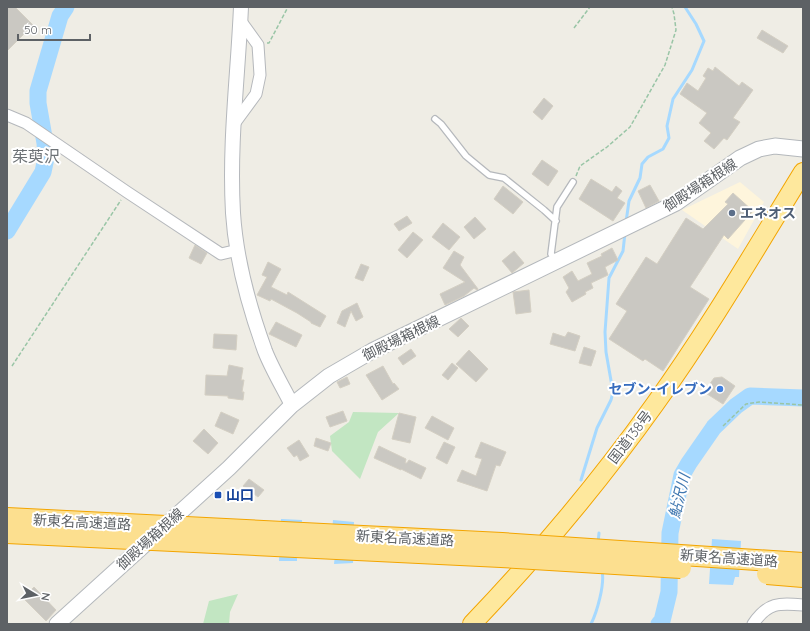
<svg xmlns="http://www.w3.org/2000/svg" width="810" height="631" viewBox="0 0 810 631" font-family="Quicksand,'Noto Sans JP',sans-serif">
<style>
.commercial{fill:#fef5dc}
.green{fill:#c2e6c2}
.water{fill:#a6d9ff}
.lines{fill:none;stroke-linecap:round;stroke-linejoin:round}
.stream{stroke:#a6d9ff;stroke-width:3}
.river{stroke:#a6d9ff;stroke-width:17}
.building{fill:#cac8c2;stroke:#d4cfc3}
.service-casing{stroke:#b5b8bc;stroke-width:8}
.minor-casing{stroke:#b5b8bc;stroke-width:13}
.tertiary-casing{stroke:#b5b8bc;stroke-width:16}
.secondary-casing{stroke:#b4b8bc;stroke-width:17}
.trunk-casing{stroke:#f3a501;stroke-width:20}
.path{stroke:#99c5a6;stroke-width:1.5;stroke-dasharray:4 2;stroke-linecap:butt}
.service{stroke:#fff;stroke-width:5.5}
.minor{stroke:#fff;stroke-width:11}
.tertiary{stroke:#fff;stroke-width:14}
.secondary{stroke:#fff;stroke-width:15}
.trunk{stroke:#fee89d;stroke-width:18}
.motorway-bridge-casing{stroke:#f3a501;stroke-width:22;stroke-linecap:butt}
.motorway-bridge{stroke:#fcdf8f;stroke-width:20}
.service-dot{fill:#5c6f8a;stroke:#fff;stroke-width:1.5}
.shop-dot{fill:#3f7fe0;stroke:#fff;stroke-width:1.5}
.transit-dot{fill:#1a4fb4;stroke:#fff;stroke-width:1.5}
.labels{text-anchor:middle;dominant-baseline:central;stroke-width:4;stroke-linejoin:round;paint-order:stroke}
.street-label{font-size:14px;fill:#5d6165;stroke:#fff}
.service-label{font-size:14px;font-weight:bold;fill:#4e5e75;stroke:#fff;text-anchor:start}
.shop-label{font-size:14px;font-weight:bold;fill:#366cbe;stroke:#fff;text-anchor:end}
.transit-label{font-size:14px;font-weight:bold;fill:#164399;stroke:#fff;text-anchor:start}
.water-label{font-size:15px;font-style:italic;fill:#4279b1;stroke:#fff}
.quarter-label{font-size:16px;fill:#6e7377;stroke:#fff}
</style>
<rect width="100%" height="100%" fill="#efede5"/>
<path class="commercial" d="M 740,182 L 764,202 L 738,249 L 682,210 Z"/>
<path class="green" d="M 353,412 L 399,413 L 378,432 L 360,479 L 332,451 L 330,436 L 349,422 Z
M 238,594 L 230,612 L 229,624 L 203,624 L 209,601 Z"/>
<path class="water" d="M 281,519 L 302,520 L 301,553 L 297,554 L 297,561 L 279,561 Z
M 333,520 L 354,522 L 353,563 L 334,564 L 335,555 L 330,554 Z
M 712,539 L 741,541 L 739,577 L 735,577 L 733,585 L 709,584 Z"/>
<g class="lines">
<path class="stream" d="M 626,222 L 629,201 L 640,178 L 642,164 L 648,157 L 663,149 L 669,138 L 667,126 L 673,99 L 692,70 L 704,41 L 696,24 L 685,7
M 581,480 L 597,428 L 611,400 L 613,392 L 606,352 L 605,332 L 609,278 L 623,251 L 625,233
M 598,543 L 599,533
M 591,624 C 597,612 605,584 602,571"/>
<path class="river" d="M 7,231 L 43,172 L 46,158 L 45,143 L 38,103 L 38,91 L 60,16 L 66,7
M 659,624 L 662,621 L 669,592 L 670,533 L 682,475 L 689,463 L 714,427 L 736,406 L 750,396 L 803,398"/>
</g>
<path class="building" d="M 7,7 L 15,7 L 33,25 L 7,51 Z
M 762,30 L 788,46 L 783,53 L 757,38 Z
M 715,67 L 739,86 L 742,82 L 753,90 L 733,118 L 740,122 L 727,140 L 724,138 L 714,149 L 704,141 L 711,133 L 699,123 L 707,113 L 680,94 L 687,83 L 698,91 L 706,78 L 703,76 L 708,68 L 713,71 Z
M 544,98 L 553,106 L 542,120 L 533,112 Z
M 542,160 L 558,171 L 548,186 L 532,174 Z
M 591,179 L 612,192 L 616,186 L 622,191 L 617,198 L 625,203 L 613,221 L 579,199 Z
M 650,185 L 659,201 L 646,208 L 638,191 Z
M 503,186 L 523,202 L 513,214 L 494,199 Z
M 733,193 L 753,211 L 728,239 L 724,235 L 690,287 L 709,299 L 663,371 L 645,359 L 643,361 L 609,339 L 627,311 L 616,304 L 646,257 L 657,264 L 686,218 L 703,229 L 728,204 L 725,202 Z
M 407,216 L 412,223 L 399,231 L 394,224 Z
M 475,217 L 486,229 L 474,239 L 464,227 Z
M 443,223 L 460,237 L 449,250 L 432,237 Z
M 413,232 L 423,240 L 407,258 L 398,250 Z
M 195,245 L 207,253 L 201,264 L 189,258 Z
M 612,248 L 618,260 L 605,267 L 608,275 L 591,283 L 593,288 L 585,292 L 586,294 L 572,302 L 566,292 L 569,288 L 563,277 L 572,271 L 578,281 L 592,274 L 587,263 L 602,256 L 601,254 Z
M 454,251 L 464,257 L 460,265 L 478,289 L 477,290 L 474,288 L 464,296 L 445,305 L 440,294 L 465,282 L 443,268 Z
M 514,251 L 524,263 L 512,273 L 502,261 Z
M 268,262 L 281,269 L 271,287 L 287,295 L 288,292 L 326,316 L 320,327 L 311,323 L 311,322 L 297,313 L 271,299 L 270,301 L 257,295 L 267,277 L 262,275 Z
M 361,264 L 369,267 L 363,281 L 355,278 Z
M 529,290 L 531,312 L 516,314 L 513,292 Z
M 357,303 L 363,317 L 356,321 L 351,311 L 345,327 L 337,323 L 342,311 Z
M 461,318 L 469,326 L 458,337 L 449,329 Z
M 276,322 L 302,335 L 296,347 L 269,334 Z
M 568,332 L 580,336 L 575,351 L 550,344 L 553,333 L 565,337 Z
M 214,334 L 237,335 L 236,350 L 213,348 Z
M 584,347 L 596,351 L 591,366 L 579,363 Z
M 411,349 L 416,356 L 403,365 L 398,358 Z
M 469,350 L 488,369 L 476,382 L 456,364 Z
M 452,363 L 458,368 L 448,380 L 442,375 Z
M 229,365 L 243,368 L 241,380 L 244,380 L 242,392 L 244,392 L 243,400 L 228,398 L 228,396 L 205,395 L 206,375 L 227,376 Z
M 383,366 L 393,384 L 394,383 L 399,389 L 382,400 L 366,375 Z
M 347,377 L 350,384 L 340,388 L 337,382 Z
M 722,377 L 735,386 L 723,404 L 704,392 L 714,378 Z
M 343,411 L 347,421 L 330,427 L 326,417 Z
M 221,412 L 239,420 L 233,434 L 215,426 Z
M 399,413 L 416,417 L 410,443 L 392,439 Z
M 432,416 L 454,428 L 448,440 L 425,428 Z
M 204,429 L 218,443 L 208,454 L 193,441 Z
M 316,438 L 331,443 L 328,451 L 314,446 Z
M 299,440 L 309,456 L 300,461 L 297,455 L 294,457 L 287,448 Z
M 444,442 L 455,447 L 447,464 L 436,458 Z
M 481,442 L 506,452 L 500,466 L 496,465 L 487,491 L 457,481 L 462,470 L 476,476 L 482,459 L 475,457 Z
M 379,446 L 406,459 L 405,463 L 407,463 L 409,460 L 426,468 L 421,479 L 401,469 L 401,470 L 374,458 Z
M 249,479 L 264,490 L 258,497 L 243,486 Z
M 34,587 L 56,610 L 46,621 L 23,598 Z"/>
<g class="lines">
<defs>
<path id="service" d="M 435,119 L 441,124 L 466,156 L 489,175 L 504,178 L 544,210 L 556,221
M 556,260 L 551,254 L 557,207 L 573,182"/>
<path id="minor" d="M 7,115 L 26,123 L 127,192 L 221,254 L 238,250
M 234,124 L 256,94 L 260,75 L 258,45 L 240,20
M 753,624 C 768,602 779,603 803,605"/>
<path id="tertiary" d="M 241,7 C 238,75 229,144 233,213 C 236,260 249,307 265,351 C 272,369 283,387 292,405"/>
<path id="secondary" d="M 57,624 L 229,468 L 292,405 L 329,376 L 372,351 L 676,203 L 740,158 L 759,149 L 775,146 L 803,149"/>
<path id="trunk" d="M 472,624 C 538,555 600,481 655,404 C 709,329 755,250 803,172"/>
</defs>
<use href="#service" class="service-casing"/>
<use href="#minor" class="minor-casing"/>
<use href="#tertiary" class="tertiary-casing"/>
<use href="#secondary" class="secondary-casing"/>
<use href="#trunk" class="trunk-casing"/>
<path class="path" d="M 574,28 L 590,7
M 267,43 L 269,43 L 288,7
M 576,176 L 580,166 L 607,147 L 630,127 L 665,65 L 676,30 L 674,14 L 672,7
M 12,366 L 121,200
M 723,426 L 746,404 L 759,402 L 803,405"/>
<use href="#service" class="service"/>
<use href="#minor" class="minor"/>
<use href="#tertiary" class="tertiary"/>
<use href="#secondary" class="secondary"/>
<use href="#trunk" class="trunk"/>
<defs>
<path id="motorway-bridge" d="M 7,518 L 502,543 L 803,563
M 7,533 L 501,557 L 681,568
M 767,574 L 803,577"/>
</defs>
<use href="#motorway-bridge" class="motorway-bridge-casing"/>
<use href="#motorway-bridge" class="motorway-bridge"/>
</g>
<circle class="service-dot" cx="732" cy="213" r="4"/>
<circle class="shop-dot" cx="720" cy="389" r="4"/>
<rect class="transit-dot" x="214" y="491" width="8" height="8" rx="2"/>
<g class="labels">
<g class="street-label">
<text transform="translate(700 185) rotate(-33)">御殿場箱根線</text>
<text transform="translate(401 338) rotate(-26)">御殿場箱根線</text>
<text transform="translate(630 437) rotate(-53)">国道138号</text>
<text transform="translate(82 522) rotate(3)">新東名高速道路</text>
<text transform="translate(405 538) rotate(3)">新東名高速道路</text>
<text transform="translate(150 539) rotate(-42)">御殿場箱根線</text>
<text transform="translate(729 558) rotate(4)">新東名高速道路</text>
</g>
<g class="service-label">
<text x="740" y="213">エネオス</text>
</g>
<g class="shop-label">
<text x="712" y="389">セブン-イレブン</text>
</g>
<g class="transit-label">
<text x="226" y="495">山口</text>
</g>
<g class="water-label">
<text transform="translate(679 496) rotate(-76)">鮎沢川</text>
</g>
<g class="quarter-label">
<text x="36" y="156">茱萸沢</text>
</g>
</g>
<rect width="810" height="631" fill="none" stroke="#5d6165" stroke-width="16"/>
<g transform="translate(36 595) rotate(100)" stroke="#ffffff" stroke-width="3" paint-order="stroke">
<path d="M0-3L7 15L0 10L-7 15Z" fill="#5d6165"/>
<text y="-6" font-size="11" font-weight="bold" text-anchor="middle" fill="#5d6165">N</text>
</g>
<path d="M18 34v6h72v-6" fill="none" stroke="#5d6165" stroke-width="2"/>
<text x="24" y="34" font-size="12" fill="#5d6165" stroke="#ffffff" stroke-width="3" paint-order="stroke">50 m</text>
</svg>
